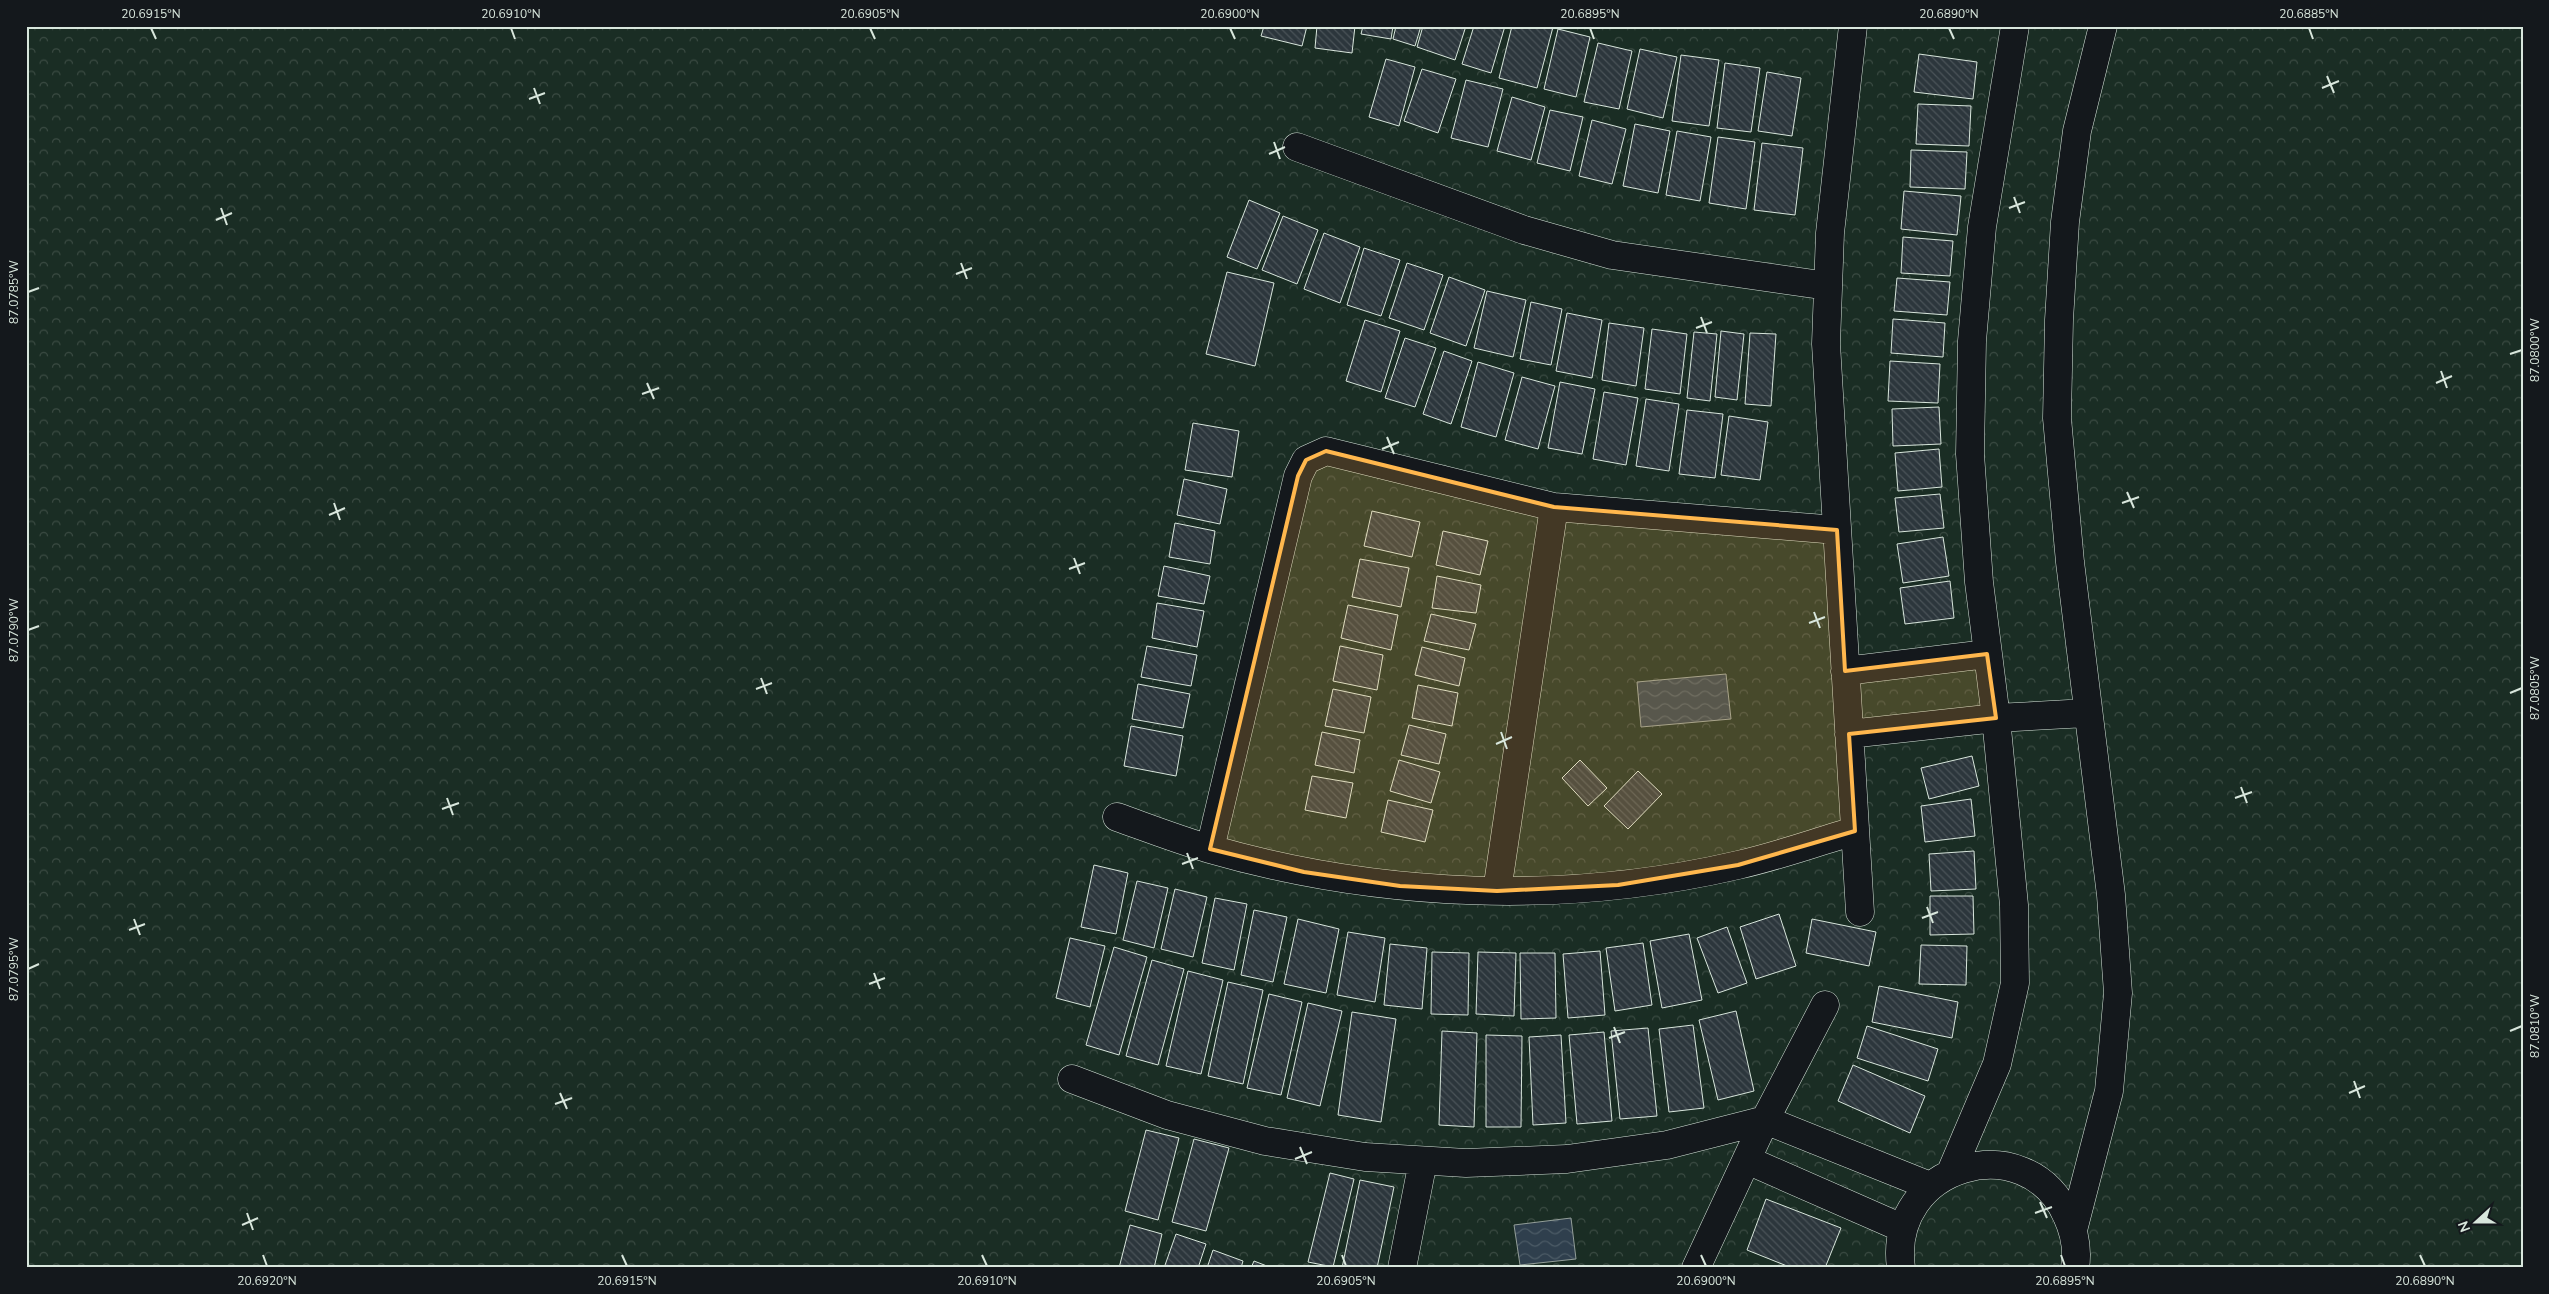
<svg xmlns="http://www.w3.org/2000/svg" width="2549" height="1294" viewBox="0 0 2549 1294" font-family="'Nunito Sans',sans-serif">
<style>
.forest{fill:url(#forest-crowns);stroke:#939e99}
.water{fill:url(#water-waves);stroke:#939e99}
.building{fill:url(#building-back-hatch);stroke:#d8e6dc}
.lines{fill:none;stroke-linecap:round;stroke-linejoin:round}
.minor-casing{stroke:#d8e6dc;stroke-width:29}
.minor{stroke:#14181c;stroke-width:28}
.marked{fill:#ffb74d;fill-opacity:0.2;stroke:#ffb74d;stroke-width:4;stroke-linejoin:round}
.ticks{fill:none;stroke:#d8e6dc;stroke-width:2}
.neatline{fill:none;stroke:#d8e6dc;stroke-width:2}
.ticks-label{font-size:12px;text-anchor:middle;fill:#d8e6dc}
</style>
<defs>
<pattern id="forest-crowns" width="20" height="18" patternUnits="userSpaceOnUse" patternTransform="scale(1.25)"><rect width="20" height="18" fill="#1a2d24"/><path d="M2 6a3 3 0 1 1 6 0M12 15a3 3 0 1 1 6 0" fill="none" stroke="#3b4b43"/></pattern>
<pattern id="water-waves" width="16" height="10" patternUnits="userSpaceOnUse" patternTransform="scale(1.25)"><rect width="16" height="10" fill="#2f3f4d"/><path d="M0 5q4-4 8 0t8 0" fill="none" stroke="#4c5b66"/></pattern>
<pattern id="building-back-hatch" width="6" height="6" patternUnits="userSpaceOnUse" patternTransform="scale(1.25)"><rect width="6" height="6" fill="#2c363c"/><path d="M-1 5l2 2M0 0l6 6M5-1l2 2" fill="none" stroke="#4a5358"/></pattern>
</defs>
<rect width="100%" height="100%" fill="#14181c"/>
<path class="forest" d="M 26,26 L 2523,26 L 2523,1268 L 26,1268 Z"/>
<path class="water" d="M 1726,674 L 1731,719 L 1641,727 L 1637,682 Z
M 1571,1218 L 1576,1259 L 1520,1265 L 1514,1225 Z"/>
<path class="building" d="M 1264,26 L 1307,26 L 1302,46 L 1261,36 Z
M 1317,26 L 1355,26 L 1352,53 L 1315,48 Z
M 1363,26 L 1393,26 L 1391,39 L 1361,34 Z
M 1396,26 L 1421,26 L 1415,46 L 1393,39 Z
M 1423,26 L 1466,26 L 1455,60 L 1417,47 Z
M 1474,26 L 1505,26 L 1491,73 L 1462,64 Z
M 1512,26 L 1553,27 L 1537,88 L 1499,78 Z
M 1558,29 L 1590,37 L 1576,97 L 1544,89 Z
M 1598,43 L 1632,51 L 1619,109 L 1584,102 Z
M 1640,49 L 1677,57 L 1663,118 L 1627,109 Z
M 1919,54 L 1977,62 L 1973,99 L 1914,92 Z
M 1681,55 L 1719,60 L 1709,126 L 1672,121 Z
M 1386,59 L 1415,67 L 1399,126 L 1369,117 Z
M 1725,63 L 1760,68 L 1751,132 L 1717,128 Z
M 1422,69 L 1456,79 L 1438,133 L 1404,121 Z
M 1767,72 L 1801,78 L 1792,136 L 1758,131 Z
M 1466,80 L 1503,89 L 1488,147 L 1451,138 Z
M 1512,97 L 1545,107 L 1531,160 L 1497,151 Z
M 1918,104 L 1971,106 L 1969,146 L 1916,144 Z
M 1550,110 L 1583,117 L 1570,171 L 1537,163 Z
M 1592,120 L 1626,129 L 1612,184 L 1579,176 Z
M 1635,124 L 1670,131 L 1658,193 L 1623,186 Z
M 1677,131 L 1711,137 L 1700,201 L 1666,195 Z
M 1718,137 L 1755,142 L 1746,209 L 1709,203 Z
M 1762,143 L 1803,148 L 1795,215 L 1754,210 Z
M 1911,150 L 1967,152 L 1965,189 L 1910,187 Z
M 1904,191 L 1961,196 L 1957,235 L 1901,229 Z
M 1249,200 L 1280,213 L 1257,269 L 1227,257 Z
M 1283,216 L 1318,230 L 1297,284 L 1262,270 Z
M 1324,233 L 1360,247 L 1340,303 L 1304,289 Z
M 1903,237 L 1953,241 L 1950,276 L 1901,273 Z
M 1364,248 L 1400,260 L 1381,316 L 1347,305 Z
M 1407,263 L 1443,275 L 1424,330 L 1389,318 Z
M 1227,272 L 1274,283 L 1255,366 L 1206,354 Z
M 1449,277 L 1485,290 L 1466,346 L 1430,333 Z
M 1897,278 L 1950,282 L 1947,315 L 1894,311 Z
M 1487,291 L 1526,300 L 1513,357 L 1474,348 Z
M 1531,302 L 1562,309 L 1551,365 L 1520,359 Z
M 1567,313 L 1602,320 L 1592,378 L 1556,371 Z
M 1893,319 L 1945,323 L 1943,357 L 1891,353 Z
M 1365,320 L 1400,331 L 1381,392 L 1346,381 Z
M 1609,323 L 1644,328 L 1636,386 L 1602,380 Z
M 1652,329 L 1687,334 L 1680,394 L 1645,389 Z
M 1721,331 L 1744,334 L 1737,400 L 1715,397 Z
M 1694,332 L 1717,334 L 1710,401 L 1687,398 Z
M 1750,333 L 1776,334 L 1771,406 L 1745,404 Z
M 1405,338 L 1436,348 L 1415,407 L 1385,398 Z
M 1444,351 L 1472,361 L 1451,424 L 1423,414 Z
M 1890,361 L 1940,364 L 1938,403 L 1888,401 Z
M 1478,362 L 1514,373 L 1496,437 L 1461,427 Z
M 1522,377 L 1555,386 L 1538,449 L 1505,440 Z
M 1560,382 L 1595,389 L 1582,454 L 1548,448 Z
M 1604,392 L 1638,398 L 1626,465 L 1593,459 Z
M 1646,399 L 1679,404 L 1669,471 L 1636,466 Z
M 1939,407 L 1941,444 L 1893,446 L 1892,409 Z
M 1687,410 L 1723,414 L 1715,478 L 1679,474 Z
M 1729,416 L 1768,422 L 1760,480 L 1721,475 Z
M 1193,423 L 1239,431 L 1232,477 L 1185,470 Z
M 1939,449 L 1942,487 L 1898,491 L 1895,453 Z
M 1184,479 L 1227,489 L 1220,524 L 1177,515 Z
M 1940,494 L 1944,528 L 1899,532 L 1895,498 Z
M 1372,511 L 1420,522 L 1412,557 L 1364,546 Z
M 1175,523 L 1215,531 L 1210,564 L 1169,557 Z
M 1443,531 L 1488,541 L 1480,575 L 1436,565 Z
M 1943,537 L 1949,576 L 1903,583 L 1897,544 Z
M 1360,559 L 1409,568 L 1401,607 L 1352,597 Z
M 1164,566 L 1210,576 L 1204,604 L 1158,596 Z
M 1437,576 L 1481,585 L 1476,613 L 1432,608 Z
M 1950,581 L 1954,618 L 1905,624 L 1900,588 Z
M 1157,603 L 1204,611 L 1197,647 L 1152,638 Z
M 1348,605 L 1398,615 L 1391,650 L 1341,638 Z
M 1431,614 L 1476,624 L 1469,650 L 1424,641 Z
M 1147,646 L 1197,655 L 1191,686 L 1141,677 Z
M 1340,646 L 1383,655 L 1377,690 L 1333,681 Z
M 1422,647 L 1465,658 L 1459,686 L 1415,675 Z
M 1138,684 L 1190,694 L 1183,728 L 1132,719 Z
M 1418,685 L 1458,693 L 1452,726 L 1412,718 Z
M 1333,689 L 1371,697 L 1364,733 L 1325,726 Z
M 1409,725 L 1446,734 L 1439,764 L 1401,755 Z
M 1131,726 L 1183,736 L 1176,776 L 1124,766 Z
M 1322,732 L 1360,740 L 1354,773 L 1315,765 Z
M 1972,756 L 1979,786 L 1929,799 L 1921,768 Z
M 1399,760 L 1440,772 L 1431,803 L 1390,791 Z
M 1580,760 L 1607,788 L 1588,806 L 1562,778 Z
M 1638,771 L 1662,794 L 1628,829 L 1604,806 Z
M 1312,776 L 1353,783 L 1346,818 L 1305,810 Z
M 1971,799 L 1975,836 L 1925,842 L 1921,806 Z
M 1388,800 L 1433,810 L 1425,842 L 1381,832 Z
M 1974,851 L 1976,889 L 1931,891 L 1929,854 Z
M 1094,865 L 1128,873 L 1116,934 L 1081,927 Z
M 1137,881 L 1168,888 L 1154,948 L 1123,940 Z
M 1175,889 L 1207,897 L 1193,957 L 1161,949 Z
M 1930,896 L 1973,896 L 1974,934 L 1930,935 Z
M 1215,898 L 1247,904 L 1234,970 L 1202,963 Z
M 1254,910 L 1287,917 L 1273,982 L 1241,975 Z
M 1779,914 L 1796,966 L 1756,979 L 1740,927 Z
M 1298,919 L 1339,929 L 1326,993 L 1284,984 Z
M 1812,919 L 1876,932 L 1869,966 L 1806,953 Z
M 1727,927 L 1747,983 L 1718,993 L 1697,938 Z
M 1348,932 L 1385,938 L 1375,1002 L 1337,995 Z
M 1689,934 L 1702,1000 L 1662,1008 L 1650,941 Z
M 1070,938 L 1105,946 L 1090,1007 L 1056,998 Z
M 1643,943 L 1652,1005 L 1615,1011 L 1606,948 Z
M 1390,944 L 1427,948 L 1422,1009 L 1384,1005 Z
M 1921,945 L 1967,946 L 1966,985 L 1919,984 Z
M 1114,947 L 1147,957 L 1119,1055 L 1086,1045 Z
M 1600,951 L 1605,1015 L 1568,1018 L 1563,954 Z
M 1432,952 L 1469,953 L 1468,1015 L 1431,1014 Z
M 1478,952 L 1516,953 L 1514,1016 L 1476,1014 Z
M 1520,953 L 1555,953 L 1556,1018 L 1521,1019 Z
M 1152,960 L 1184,969 L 1158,1065 L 1126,1056 Z
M 1188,971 L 1223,980 L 1201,1074 L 1166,1066 Z
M 1228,982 L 1263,990 L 1243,1084 L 1208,1076 Z
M 1879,986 L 1958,1002 L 1952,1038 L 1872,1022 Z
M 1269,994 L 1302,1002 L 1281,1095 L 1247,1088 Z
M 1308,1003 L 1342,1011 L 1320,1106 L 1287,1098 Z
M 1736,1011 L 1754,1091 L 1718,1100 L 1699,1020 Z
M 1352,1012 L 1396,1019 L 1381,1122 L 1338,1115 Z
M 1693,1025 L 1704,1108 L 1669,1112 L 1659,1029 Z
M 1867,1026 L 1938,1049 L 1928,1081 L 1857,1058 Z
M 1648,1028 L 1657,1116 L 1620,1119 L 1611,1031 Z
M 1442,1031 L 1477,1033 L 1474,1127 L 1439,1125 Z
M 1604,1032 L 1612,1121 L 1577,1124 L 1569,1035 Z
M 1486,1035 L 1522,1036 L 1521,1127 L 1486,1127 Z
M 1561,1035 L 1566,1123 L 1533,1125 L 1529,1037 Z
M 1853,1065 L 1925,1096 L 1910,1133 L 1838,1101 Z
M 1146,1130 L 1179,1138 L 1158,1220 L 1125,1211 Z
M 1194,1139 L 1229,1148 L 1206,1231 L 1172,1222 Z
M 1330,1173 L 1354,1179 L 1333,1267 L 1308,1262 Z
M 1360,1180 L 1394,1187 L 1377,1268 L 1342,1268 Z
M 1766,1199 L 1841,1228 L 1825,1268 L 1792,1268 L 1747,1250 Z
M 1130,1225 L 1162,1234 L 1154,1268 L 1119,1268 Z
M 1176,1234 L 1206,1244 L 1198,1268 L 1164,1268 Z
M 1213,1250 L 1243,1261 L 1241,1268 L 1207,1268 Z
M 1254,1261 L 1272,1268 L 1251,1268 Z"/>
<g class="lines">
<defs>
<path id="minor" d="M 1853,26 L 1830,233 L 1826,344 L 1860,912
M 1297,147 L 1524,230 L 1612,255 L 1828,286
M 1845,671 L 1987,654
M 1849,734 L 1996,718 L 2087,713
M 1117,817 C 1148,828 1179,840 1210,849 C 1380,898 1566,905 1738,865 C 1778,856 1816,842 1855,831
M 1210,849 L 1298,476 L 1306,460 L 1326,451 L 1554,507 L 1837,530
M 1497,891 L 1554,507
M 1072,1079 L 1167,1115 L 1265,1141 L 1365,1157 L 1466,1163 L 1567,1159 L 1667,1145 L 1765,1120 L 1930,1186
M 1747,1160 L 1902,1228
M 1951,1172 L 1997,1064 L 2015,983 L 2014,905 L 1996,718 L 1979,582 L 1970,454 L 1972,341 L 1982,227 L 2015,26
M 2073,1230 L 2109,1091 L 2118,993 L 2111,895 L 2070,562 L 2057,418 L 2059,320 L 2065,222 L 2077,131 L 2103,26
M 1402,1268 L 1423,1161
M 1696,1268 L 1765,1120 L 1825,1005
M 1901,1268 C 1887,1164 2027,1125 2067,1216 C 2075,1233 2078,1249 2075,1268"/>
</defs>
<use href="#minor" class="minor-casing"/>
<use href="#minor" class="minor"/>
</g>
<path class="marked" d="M 1326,451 L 1554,507 L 1837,530 L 1845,671 L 1987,654 L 1996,718 L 1849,734 L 1855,831 L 1738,865 L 1618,885 L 1497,891 L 1400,886 L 1304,872 L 1210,849 L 1298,476 L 1306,460 Z"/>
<path class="ticks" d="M 151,28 L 156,39M 511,28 L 515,39M 870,28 L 875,39M 1230,28 L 1235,39M 1590,28 L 1594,39M 1949,28 L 1954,39M 2309,28 L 2313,39M 2327,76 L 2334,93M 534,88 L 540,104M 2322,88 L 2339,81M 529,99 L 545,93M 1274,142 L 1280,159M 1269,154 L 1285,147M 2014,197 L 2020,213M 221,208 L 227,225M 2009,208 L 2025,202M 216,220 L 232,213M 961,263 L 967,279M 956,274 L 972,268M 28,292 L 39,288M 1701,317 L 1707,333M 1696,328 L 1712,322M 2510,354 L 2522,350M 2441,371 L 2447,388M 647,383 L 654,399M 2436,383 L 2452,376M 642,394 L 659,388M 1387,437 L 1394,454M 1382,449 L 1399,442M 2127,492 L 2134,508M 334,503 L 340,520M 2122,503 L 2139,497M 329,515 L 345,508M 1074,558 L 1080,574M 1069,569 L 1085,563M 1814,612 L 1820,628M 1809,623 L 1825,617M 28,630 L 39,626M 761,678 L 767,694M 756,689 L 772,683M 2510,693 L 2522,688M 1501,732 L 1507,749M 1496,744 L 1512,737M 2241,787 L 2247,803M 447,798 L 453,815M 2235,798 L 2252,792M 442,809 L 459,803M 1187,853 L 1193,869M 1182,864 L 1198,858M 1927,907 L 1933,923M 1922,918 L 1938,912M 134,919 L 140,935M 129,930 L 145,924M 28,969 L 39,964M 874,973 L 880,989M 869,984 L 885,978M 1614,1027 L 1620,1043M 2510,1031 L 2522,1026M 1609,1038 L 1625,1032M 2354,1081 L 2360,1098M 560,1093 L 567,1109M 2349,1093 L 2365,1086M 555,1104 L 572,1098M 1300,1147 L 1307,1164M 1295,1159 L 1312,1152M 2040,1202 L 2047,1218M 247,1213 L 253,1230M 2035,1213 L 2052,1207M 242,1225 L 258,1218M 263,1255 L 267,1266M 622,1255 L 627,1266M 982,1255 L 987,1266M 1342,1255 L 1346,1266M 1701,1255 L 1706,1266M 2061,1255 L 2065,1266M 2420,1255 L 2425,1266"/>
<rect width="2549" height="1294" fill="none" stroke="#14181c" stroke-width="55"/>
<g transform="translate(2476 1222) rotate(249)" stroke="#14181c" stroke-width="4" paint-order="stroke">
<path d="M0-4L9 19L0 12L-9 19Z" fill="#d8e6dc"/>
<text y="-8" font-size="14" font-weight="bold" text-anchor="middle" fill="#d8e6dc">N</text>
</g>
<rect x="28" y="28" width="2494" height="1238" class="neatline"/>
<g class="ticks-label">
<text x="151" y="18">20.6915°N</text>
<text x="511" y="18">20.6910°N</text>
<text x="870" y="18">20.6905°N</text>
<text x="1230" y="18">20.6900°N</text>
<text x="1590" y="18">20.6895°N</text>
<text x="1949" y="18">20.6890°N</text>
<text x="2309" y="18">20.6885°N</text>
<text transform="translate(14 292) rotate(-90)" y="4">87.0785°W</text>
<text transform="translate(2535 350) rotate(-90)" y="4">87.0800°W</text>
<text transform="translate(14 630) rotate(-90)" y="4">87.0790°W</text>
<text transform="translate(2535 688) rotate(-90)" y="4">87.0805°W</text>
<text transform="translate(14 969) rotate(-90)" y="4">87.0795°W</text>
<text transform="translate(2535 1026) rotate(-90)" y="4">87.0810°W</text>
<text x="267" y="1285">20.6920°N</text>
<text x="627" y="1285">20.6915°N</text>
<text x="987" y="1285">20.6910°N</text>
<text x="1346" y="1285">20.6905°N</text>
<text x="1706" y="1285">20.6900°N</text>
<text x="2065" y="1285">20.6895°N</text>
<text x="2425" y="1285">20.6890°N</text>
</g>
</svg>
